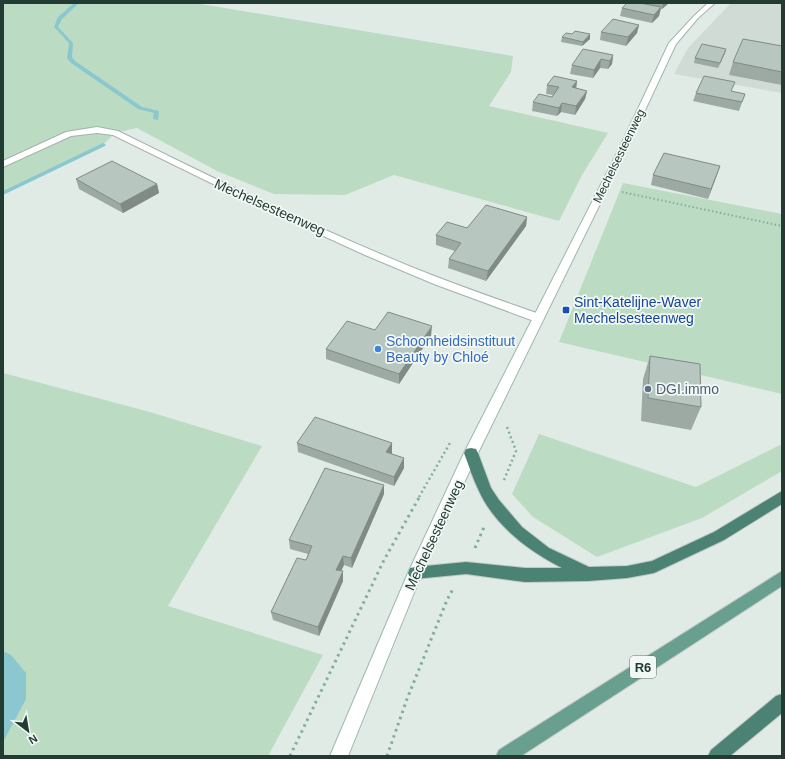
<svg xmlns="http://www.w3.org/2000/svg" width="785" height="759" viewBox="0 0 785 759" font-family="Helvetica,sans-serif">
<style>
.built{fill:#d0dbd5}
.green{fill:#bbdcc2}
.water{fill:#8bc7ce}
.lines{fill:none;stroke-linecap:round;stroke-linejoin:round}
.stream{fill:#8bc7ce;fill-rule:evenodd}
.minor-casing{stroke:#a4b3ad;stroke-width:2}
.secondary-casing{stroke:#a0b6ae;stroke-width:2}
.primary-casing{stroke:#c1c8c6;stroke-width:2}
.trunk-casing{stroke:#c1c8c6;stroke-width:2}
.path-far2{stroke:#83ae9e;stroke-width:2;stroke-dasharray:1.5 2.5;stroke-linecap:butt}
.path-far1{stroke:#83ae9e;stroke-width:2.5;stroke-dasharray:2 3;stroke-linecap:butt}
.path{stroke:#83ae9e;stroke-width:3;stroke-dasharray:2.5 4;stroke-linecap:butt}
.minor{fill:#fff;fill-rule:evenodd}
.secondary{fill:#fff;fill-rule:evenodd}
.primary{fill:#689f8e;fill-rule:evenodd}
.trunk{fill:#4c8273;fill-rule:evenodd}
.wall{fill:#9daaa4}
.shaded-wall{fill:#808b86}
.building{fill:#b7c6bf;stroke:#808b86}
.transit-dot{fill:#1a4fb4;stroke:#f2f8f5;stroke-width:1.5}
.shop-dot{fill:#3f7fe0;stroke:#f2f8f5;stroke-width:1.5}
.service-dot{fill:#5c6f8a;stroke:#f2f8f5;stroke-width:1.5}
.labels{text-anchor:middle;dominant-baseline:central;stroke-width:3.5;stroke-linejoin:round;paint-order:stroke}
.far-street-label{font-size:12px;fill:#223b33;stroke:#f2f8f5}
.shield{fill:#f2f8f5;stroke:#60746d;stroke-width:1}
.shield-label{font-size:13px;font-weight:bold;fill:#223b33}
.street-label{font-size:14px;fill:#223b33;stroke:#f2f8f5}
.transit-label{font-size:14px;fill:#164399;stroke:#f2f8f5;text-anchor:start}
.shop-label{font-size:14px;fill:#366cbe;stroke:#f2f8f5;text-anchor:start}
.service-label{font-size:14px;fill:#4e5e75;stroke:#f2f8f5;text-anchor:start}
</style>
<rect width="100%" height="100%" fill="#e1ebe6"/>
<path class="built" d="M 731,3 L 782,3 L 782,93 L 674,74 L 688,48 Z"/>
<path class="green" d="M 3,3 L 195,3 L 513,56 L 511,72 L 489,106 L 608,133 L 582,175 L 559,221 L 394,175 L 345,195 L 274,194 L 217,171 L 137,128 L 115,133 L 103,145 L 3,193 Z
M 623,183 L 782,214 L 782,394 L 559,342 Z
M 3,373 L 150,412 L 262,446 L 168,606 L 323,655 L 268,756 L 3,756 Z
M 539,434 L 696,487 L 782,444 L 782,471 L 702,518 L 597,557 L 533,517 L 512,494 Z"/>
<path class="water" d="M 3,651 L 11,655 L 26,673 L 26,699 L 3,742 Z"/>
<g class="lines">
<path class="stream" d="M 74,3 L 79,3 L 62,19 L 58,27 L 73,43 L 72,57 L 75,61 L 142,107 L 159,111 L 158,120 L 153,119 L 154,113 L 138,109 L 71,63 L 67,58 L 69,43 L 54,27 L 58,17 Z
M 103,143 L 106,145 L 105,146 L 3,195 L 3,191 Z"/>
<defs>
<path id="minor" d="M 97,127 L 118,131 C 214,179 310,225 409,266 C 453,284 497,299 542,315 L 544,318 L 542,321 L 534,321 L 434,284 L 365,255 L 256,205 L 113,135 L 97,133 L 71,136 L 3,167 L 3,161 L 66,132 Z"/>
<path id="secondary" d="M 708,3 L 715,3 L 698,18 L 676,44 L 625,153 L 478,453 L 422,573 L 348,756 L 330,756 L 408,573 L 464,453 L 617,153 L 669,43 L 694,16 Z"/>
<path id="primary" d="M 782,571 L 782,586 L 521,756 L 496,756 L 499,750 Z"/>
<path id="trunk" d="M 471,448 L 476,449 L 478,453 L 491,488 L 499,500 L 522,527 L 549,548 L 589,567 L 627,566 L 652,561 L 714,532 L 782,491 L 782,504 L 724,540 L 654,573 L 627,578 L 588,581 L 525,582 L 466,574 L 415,579 L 410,578 L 408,573 L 410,568 L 415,567 L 466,562 L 525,568 L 562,568 C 529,551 495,526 479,491 C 473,479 469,466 464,453 L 466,449 Z
M 782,694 L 782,713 L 730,756 L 708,756 L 711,750 L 776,696 Z"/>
</defs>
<use href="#minor" class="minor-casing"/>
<use href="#secondary" class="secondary-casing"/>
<use href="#primary" class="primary-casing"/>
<use href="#trunk" class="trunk-casing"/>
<path class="path-far2" d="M 622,192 L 782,226"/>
<path class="path-far1" d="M 504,480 L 516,451 L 507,427
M 419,497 L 450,443"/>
<path class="path" d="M 475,548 L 484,527
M 290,756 L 384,560 L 420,496
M 387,756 L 407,699 L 447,600 L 453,589"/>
<use href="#minor" class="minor"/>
<use href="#secondary" class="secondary"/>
<use href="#primary" class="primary"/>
<use href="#trunk" class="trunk"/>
</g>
<path class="wall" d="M 627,3 L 669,3 L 662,9 L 661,9 L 659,16 L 652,23 L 620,16 L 622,8 Z
M 639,25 L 637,33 L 626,46 L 600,40 L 601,32 Z
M 572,34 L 590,39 L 582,46 L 561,42 L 562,37 Z
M 782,46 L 782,85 L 729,75 L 733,62 Z
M 725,53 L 718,68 L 694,63 L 695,58 Z
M 613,55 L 612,64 L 608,69 L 600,68 L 593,78 L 570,74 L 572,65 Z
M 577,81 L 576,88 L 587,91 L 585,99 L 575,115 L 561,112 L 557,116 L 532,111 L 533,102 L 552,97 L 553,95 L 546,94 L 547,85 Z
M 732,92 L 745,94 L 739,111 L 693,101 L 696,93 Z
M 720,166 L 708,199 L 651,185 L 653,175 Z
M 76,179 L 157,184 L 159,193 L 123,213 L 79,189 Z
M 527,217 L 526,226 L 486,281 L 448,268 L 449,259 L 455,251 L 436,245 L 436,235 L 467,228 Z
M 431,336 L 399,384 L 326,359 L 326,349 Z
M 650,356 L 701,407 L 691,430 L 641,421 L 643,379 Z
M 297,443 L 392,443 L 392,453 L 391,454 L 404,468 L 394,486 L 298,452 Z
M 384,494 L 352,568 L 344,565 L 341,571 L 343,581 L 319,636 L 273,620 L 271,612 L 306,560 L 308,554 L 290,549 L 289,540 Z"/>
<path class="shaded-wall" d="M 663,3 L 669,3 L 662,9 Z
M 661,7 L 659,16 L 652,23 L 654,15 Z
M 639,25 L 637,33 L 626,46 L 628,37 Z
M 590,34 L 590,39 L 582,46 L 583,42 Z
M 726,49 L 725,53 L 718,68 L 720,63 Z
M 613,55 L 612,64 L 608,69 L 610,61 Z
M 601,59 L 600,68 L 593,78 L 594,70 Z
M 577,81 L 576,89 L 572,87 Z
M 587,91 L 585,99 L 575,115 L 576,106 Z
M 562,103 L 561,112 L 557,116 L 559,108 Z
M 720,166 L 717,175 L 708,199 L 711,189 Z
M 157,184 L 159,193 L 123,213 L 120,204 Z
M 527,217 L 526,226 L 486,281 L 488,271 Z
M 432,326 L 431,336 L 399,384 L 399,374 Z
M 392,443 L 392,453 L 386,462 L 386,452 Z
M 404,458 L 404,468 L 394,486 L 394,477 Z
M 384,485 L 384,494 L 352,568 L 351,558 Z
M 343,556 L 344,565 L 337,579 L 336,570 Z
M 343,571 L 343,581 L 319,636 L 318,627 Z"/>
<path class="building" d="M 627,3 L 640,3 L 661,7 L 654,15 L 622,8 Z
M 613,19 L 639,25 L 628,37 L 601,32 Z
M 575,31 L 590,34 L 583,42 L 562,37 L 566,33 L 572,34 Z
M 743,39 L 782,46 L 782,72 L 733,62 Z
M 702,44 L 726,49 L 720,63 L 695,58 Z
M 583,49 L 613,55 L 610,61 L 601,59 L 594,70 L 572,65 Z
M 554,76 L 577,81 L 572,87 L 587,91 L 576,106 L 562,103 L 559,108 L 533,102 L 539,94 L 552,97 L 559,87 L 547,85 Z
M 704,76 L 735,82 L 731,91 L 745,94 L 742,102 L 696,93 Z
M 664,153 L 720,166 L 711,189 L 653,175 Z
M 112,161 L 157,184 L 120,204 L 76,179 Z
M 486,205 L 527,217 L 488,271 L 449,259 L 461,243 L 436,235 L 447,222 L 467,228 Z
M 388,312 L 432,326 L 399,374 L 326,349 L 347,321 L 375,330 Z
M 650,356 L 700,364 L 701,407 L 648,398 Z
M 315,417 L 392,443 L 386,452 L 404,458 L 394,477 L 297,443 Z
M 325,468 L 384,485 L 351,558 L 343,556 L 336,570 L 343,571 L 318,627 L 271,612 L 297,558 L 306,560 L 312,546 L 289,540 Z"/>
<rect class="transit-dot" x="562" y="306" width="8" height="8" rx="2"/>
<circle class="shop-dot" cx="378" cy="349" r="4"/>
<circle class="service-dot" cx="648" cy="389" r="4"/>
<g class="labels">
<g class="far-street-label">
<text transform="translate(619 156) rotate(-64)">Mechelsesteenweg</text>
</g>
<rect class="shield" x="630" y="656" width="26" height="22" rx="3"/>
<g class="shield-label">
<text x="643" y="667">R6</text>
</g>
<g class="street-label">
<text transform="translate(270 207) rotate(24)">Mechelsesteenweg</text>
<text transform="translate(434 535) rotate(-65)">Mechelsesteenweg</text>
</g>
<g class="transit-label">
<text x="574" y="302">Sint-Katelijne-Waver<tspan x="574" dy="16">Mechelsesteenweg</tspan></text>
</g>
<g class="shop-label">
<text x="386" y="341">Schoonheidsinstituut<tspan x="386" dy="16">Beauty by Chloé</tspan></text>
</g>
<g class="service-label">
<text x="656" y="389">DGI.immo</text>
</g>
</g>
<rect width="785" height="759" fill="none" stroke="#223b33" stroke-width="8"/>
<g transform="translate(28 731) rotate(149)" stroke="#f2f8f5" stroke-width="3" paint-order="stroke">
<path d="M0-3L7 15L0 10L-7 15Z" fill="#223b33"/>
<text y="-6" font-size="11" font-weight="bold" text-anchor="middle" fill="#223b33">N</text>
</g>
</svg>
